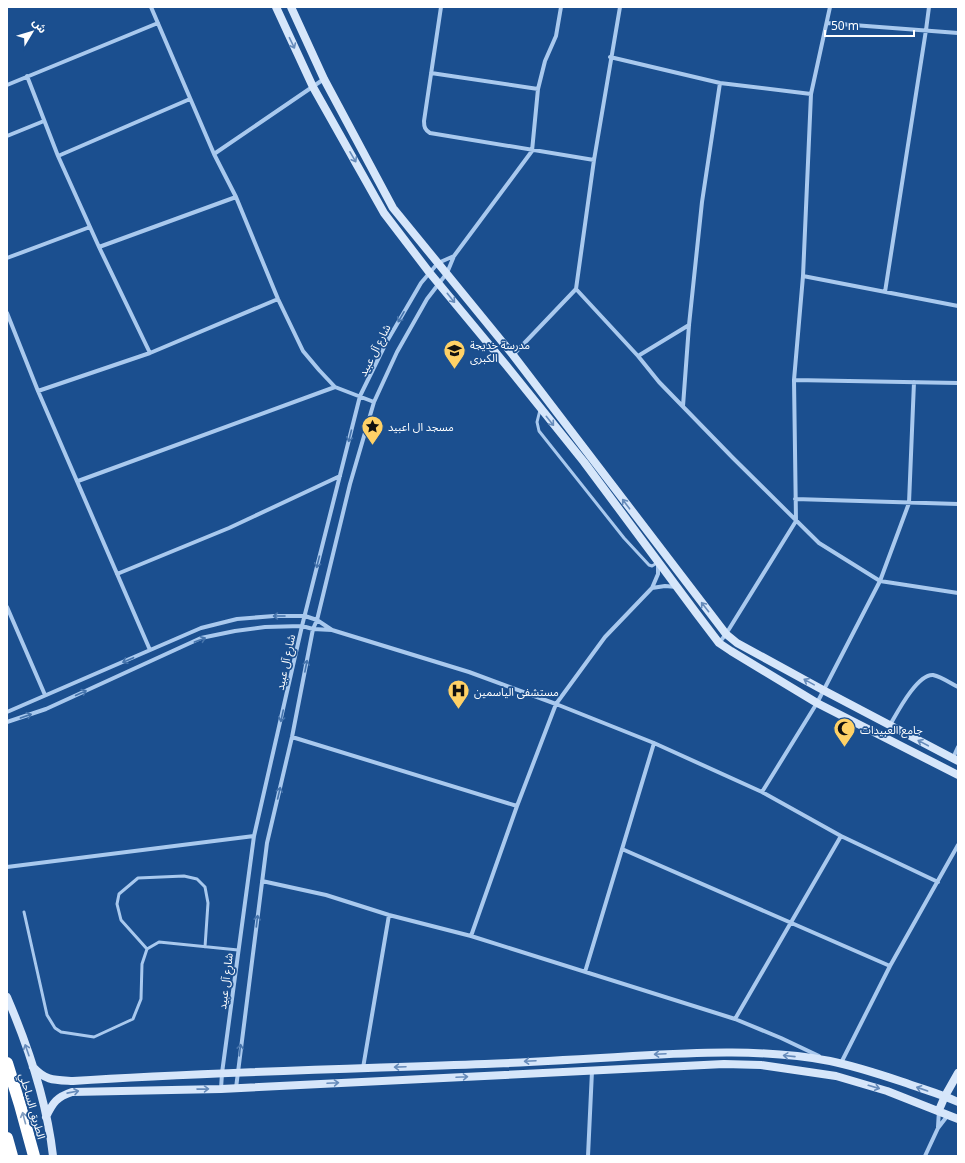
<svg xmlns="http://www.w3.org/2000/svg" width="965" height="1163" viewBox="0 0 965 1163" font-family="'Noto Sans','Noto Sans Arabic',sans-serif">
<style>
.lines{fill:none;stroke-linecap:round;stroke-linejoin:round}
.lane{stroke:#a9c9ee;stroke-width:3}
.street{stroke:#a9c9ee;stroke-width:4}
.secondary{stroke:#d6e6fa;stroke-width:8}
.highway{stroke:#fff;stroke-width:12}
.oneway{stroke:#668bba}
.oneway2{stroke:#4674ac}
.oneway3{stroke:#829ec1}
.labels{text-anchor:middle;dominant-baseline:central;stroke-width:3.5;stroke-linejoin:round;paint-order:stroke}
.poi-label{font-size:11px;fill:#fff;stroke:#1b4f8f;text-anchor:start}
.street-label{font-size:11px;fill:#fff;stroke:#1b4f8f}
</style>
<rect width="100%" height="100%" fill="#1b4f8f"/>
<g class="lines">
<path class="lane" d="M 540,410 L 537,422 L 539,431 L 624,538 L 649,565 L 652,566 L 657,563
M 24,912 L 47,1015 L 55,1028 L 61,1032 L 94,1037 L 133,1019 L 141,999 L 142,964 L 147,949 L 159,942 L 238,950
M 147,949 L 121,920 L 117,904 L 119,894 L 138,878 L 184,876 L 197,879 L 205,887 L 208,903 L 205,947"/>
<path class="street" d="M 151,7 L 214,154 L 236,197 L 278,299 L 303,351 L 319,370 L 335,387 L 374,402
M 441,7 L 424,121 C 424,127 425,130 430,133 L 594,160
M 827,23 L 958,33
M 610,57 L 720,83 L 811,94
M 431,73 L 538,89
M 27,76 L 58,156 L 99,247 L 150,353
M 7,85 L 158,23
M 7,136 L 44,121
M 214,154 L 324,79
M 58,156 L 190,99
M 99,247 L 236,197
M 7,258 L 90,227
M 803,276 L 958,306
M 576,289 L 638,356 L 659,382 L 733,458 L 819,543 L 880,581 L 958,593
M 885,292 L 926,30 L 929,7
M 7,313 L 38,391 L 150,650
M 513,355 L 576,289 L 594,160 L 620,7
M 638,356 L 689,325
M 794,380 L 958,383
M 38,391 L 150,353 L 278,299
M 683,406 L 689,325 L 702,202 L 720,83
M 78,481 L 335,387
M 795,499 L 958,504
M 117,574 L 229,528 L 340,476
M 652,588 L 665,586 L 677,587
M 7,607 L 45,695
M 719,643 L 726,634 L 796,521 L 794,380 L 803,276 L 811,94 L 830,7
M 7,712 L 201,628 L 237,619 L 274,616 L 305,616 L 317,620 L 332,630
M 7,722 L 46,709 L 201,638 L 235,631 L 265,627 L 302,626 L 313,629 L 332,630 L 469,672 L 556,704 L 654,743 L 762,792 L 841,836 L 938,882
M 890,725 C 897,713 917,674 933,675 C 942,677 950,683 958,687
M 292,737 L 517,806
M 953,758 L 958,747
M 762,792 L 817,703 L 880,581 L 909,503 L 914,382
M 622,849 L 890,966
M 7,867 L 254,836
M 262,881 L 326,895 L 389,915 L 471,936 L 735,1019 L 781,1038 L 819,1056
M 471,936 L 517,806 L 556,704 L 605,637 L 652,588 L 658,574 L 658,565
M 585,972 L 654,743
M 735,1019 L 841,836
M 841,1063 L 890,966 L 958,845
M 363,1068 L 389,915
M 236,1088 L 267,843 L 292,737 L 313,629 L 317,620 L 350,484 L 374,402 L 397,352 L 427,299 L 447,273 L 454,256 L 532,151 L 538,89 L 545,61 L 556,36 L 561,7
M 221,1089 L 222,1073 L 254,836 L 302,626 L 360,396 L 386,343 L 421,283 L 438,263 L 454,256
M 938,1127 L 939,1110
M 588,1156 L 592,1071
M 925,1156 L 938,1128 L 948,1115"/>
<path class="secondary" d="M 276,7 L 313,87 L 384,213 L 429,272 L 506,365 L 584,462 L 697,614 L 719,643 L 731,651 L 817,703 L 958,775
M 291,7 L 324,79 L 393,208 L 513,355 L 726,634 L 737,643 L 823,690 L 958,761
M 7,997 C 28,1046 47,1103 53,1156
M 33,1067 C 46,1081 54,1080 73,1081 C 210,1072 348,1069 485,1064 C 535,1062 584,1059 633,1056 C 699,1052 765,1049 830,1061 C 855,1066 879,1074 903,1082 C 922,1089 941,1094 958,1102
M 939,1110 L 945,1096 L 958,1073
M 46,1117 C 53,1102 57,1097 72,1092 L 221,1089 L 724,1064 L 761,1065 L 836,1076 L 887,1091 L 958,1119"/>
<path class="highway" d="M 7,1063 L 20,1105 L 34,1156
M 7,1138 L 12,1156"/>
</g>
<defs><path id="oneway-shaft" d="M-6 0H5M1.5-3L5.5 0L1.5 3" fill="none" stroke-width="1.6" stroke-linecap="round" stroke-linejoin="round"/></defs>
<g class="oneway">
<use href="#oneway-shaft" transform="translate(292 43) rotate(64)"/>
<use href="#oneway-shaft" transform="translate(353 157) rotate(60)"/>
<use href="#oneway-shaft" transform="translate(451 298) rotate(51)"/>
<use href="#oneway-shaft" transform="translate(550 421) rotate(51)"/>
<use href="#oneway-shaft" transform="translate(626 504) rotate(-127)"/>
<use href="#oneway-shaft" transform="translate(705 607) rotate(-128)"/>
<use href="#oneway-shaft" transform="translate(809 682) rotate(-151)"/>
<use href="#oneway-shaft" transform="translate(923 743) rotate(-152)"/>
<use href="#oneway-shaft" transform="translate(27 1050) rotate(-109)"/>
<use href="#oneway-shaft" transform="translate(660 1054) rotate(177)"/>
<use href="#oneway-shaft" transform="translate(789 1056) rotate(-174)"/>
<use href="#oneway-shaft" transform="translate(530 1061) rotate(177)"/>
<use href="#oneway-shaft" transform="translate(400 1067) rotate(178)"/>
<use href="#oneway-shaft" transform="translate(462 1077) rotate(-3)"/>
<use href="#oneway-shaft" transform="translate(333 1083) rotate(-3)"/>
<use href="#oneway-shaft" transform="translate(874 1087) rotate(16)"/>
<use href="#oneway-shaft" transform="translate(203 1089) rotate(-1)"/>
<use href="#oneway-shaft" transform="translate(922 1089) rotate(-161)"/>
<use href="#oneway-shaft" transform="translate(73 1092) rotate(-11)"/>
</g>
<g class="oneway2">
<use href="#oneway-shaft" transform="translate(401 317) rotate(120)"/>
<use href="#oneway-shaft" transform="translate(350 436) rotate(104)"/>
<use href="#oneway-shaft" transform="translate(318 562) rotate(104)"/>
<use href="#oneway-shaft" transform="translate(279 616) rotate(-180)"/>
<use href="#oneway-shaft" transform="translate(200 640) rotate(-20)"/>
<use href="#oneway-shaft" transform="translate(128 660) rotate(157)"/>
<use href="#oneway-shaft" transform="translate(306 666) rotate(-79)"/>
<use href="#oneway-shaft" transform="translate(81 693) rotate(-24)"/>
<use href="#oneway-shaft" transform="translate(26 716) rotate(-19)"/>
<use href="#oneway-shaft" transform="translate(282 716) rotate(102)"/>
<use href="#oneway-shaft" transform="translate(279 793) rotate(-77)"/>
<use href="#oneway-shaft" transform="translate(257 921) rotate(-83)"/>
<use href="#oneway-shaft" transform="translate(240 1050) rotate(-83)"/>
</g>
<use class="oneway3" href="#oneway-shaft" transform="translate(24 1118) rotate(-105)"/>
<defs>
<symbol id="school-pin" viewBox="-11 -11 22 30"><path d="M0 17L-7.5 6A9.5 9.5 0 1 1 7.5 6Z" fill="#ffd166" stroke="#1b4f8f"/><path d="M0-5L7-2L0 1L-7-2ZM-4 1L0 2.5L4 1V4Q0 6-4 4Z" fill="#111"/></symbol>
<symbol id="sight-pin" viewBox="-11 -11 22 30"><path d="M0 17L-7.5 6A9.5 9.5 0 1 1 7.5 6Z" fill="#ffd166" stroke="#1b4f8f"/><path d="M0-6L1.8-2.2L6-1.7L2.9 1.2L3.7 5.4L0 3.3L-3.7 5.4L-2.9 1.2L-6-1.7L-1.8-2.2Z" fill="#111"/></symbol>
<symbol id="hospital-pin" viewBox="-11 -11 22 30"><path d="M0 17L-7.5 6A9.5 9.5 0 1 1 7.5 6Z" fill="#ffd166" stroke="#1b4f8f"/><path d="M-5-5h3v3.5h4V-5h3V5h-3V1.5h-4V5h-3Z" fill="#111"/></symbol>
<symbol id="mosque-pin" viewBox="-11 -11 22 30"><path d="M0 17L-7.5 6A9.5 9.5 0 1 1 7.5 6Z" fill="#ffd166" stroke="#1b4f8f"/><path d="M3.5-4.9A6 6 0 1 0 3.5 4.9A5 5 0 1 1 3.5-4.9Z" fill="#111"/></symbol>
</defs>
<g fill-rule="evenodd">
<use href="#school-pin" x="442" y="338" width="25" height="34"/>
<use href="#sight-pin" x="360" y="414" width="25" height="34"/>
<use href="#hospital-pin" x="446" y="678" width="25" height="34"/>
<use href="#mosque-pin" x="832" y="716" width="25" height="34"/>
</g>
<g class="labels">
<g class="poi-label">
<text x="470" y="344">مدرسة خديجة<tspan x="470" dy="13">الكبرى</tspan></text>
<text x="388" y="426">مسجد ال اعبيد</text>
<text x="474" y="691">مستشفى الياسمين</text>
<text x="860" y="729">جامع العبيدات</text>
</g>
<g class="street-label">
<text transform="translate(374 350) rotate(-63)">شارع آل عبيد</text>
<text transform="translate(285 662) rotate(-78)">شارع آل عبيد</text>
<text transform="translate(225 981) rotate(-83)">شارع آل عبيد</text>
<text transform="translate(33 1106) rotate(74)">الطريق الساحلي</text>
</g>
</g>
<rect width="965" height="1163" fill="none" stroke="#ffffff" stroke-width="16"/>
<g transform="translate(32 32) rotate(52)" stroke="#1b4f8f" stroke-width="3" paint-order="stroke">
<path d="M0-3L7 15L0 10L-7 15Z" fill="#ffffff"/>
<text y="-6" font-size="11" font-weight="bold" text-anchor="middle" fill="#ffffff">ش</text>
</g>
<path d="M825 30v6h89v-6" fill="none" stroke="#ffffff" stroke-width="2"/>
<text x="831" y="30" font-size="12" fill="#ffffff" stroke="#1b4f8f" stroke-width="3" paint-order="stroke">50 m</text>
</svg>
